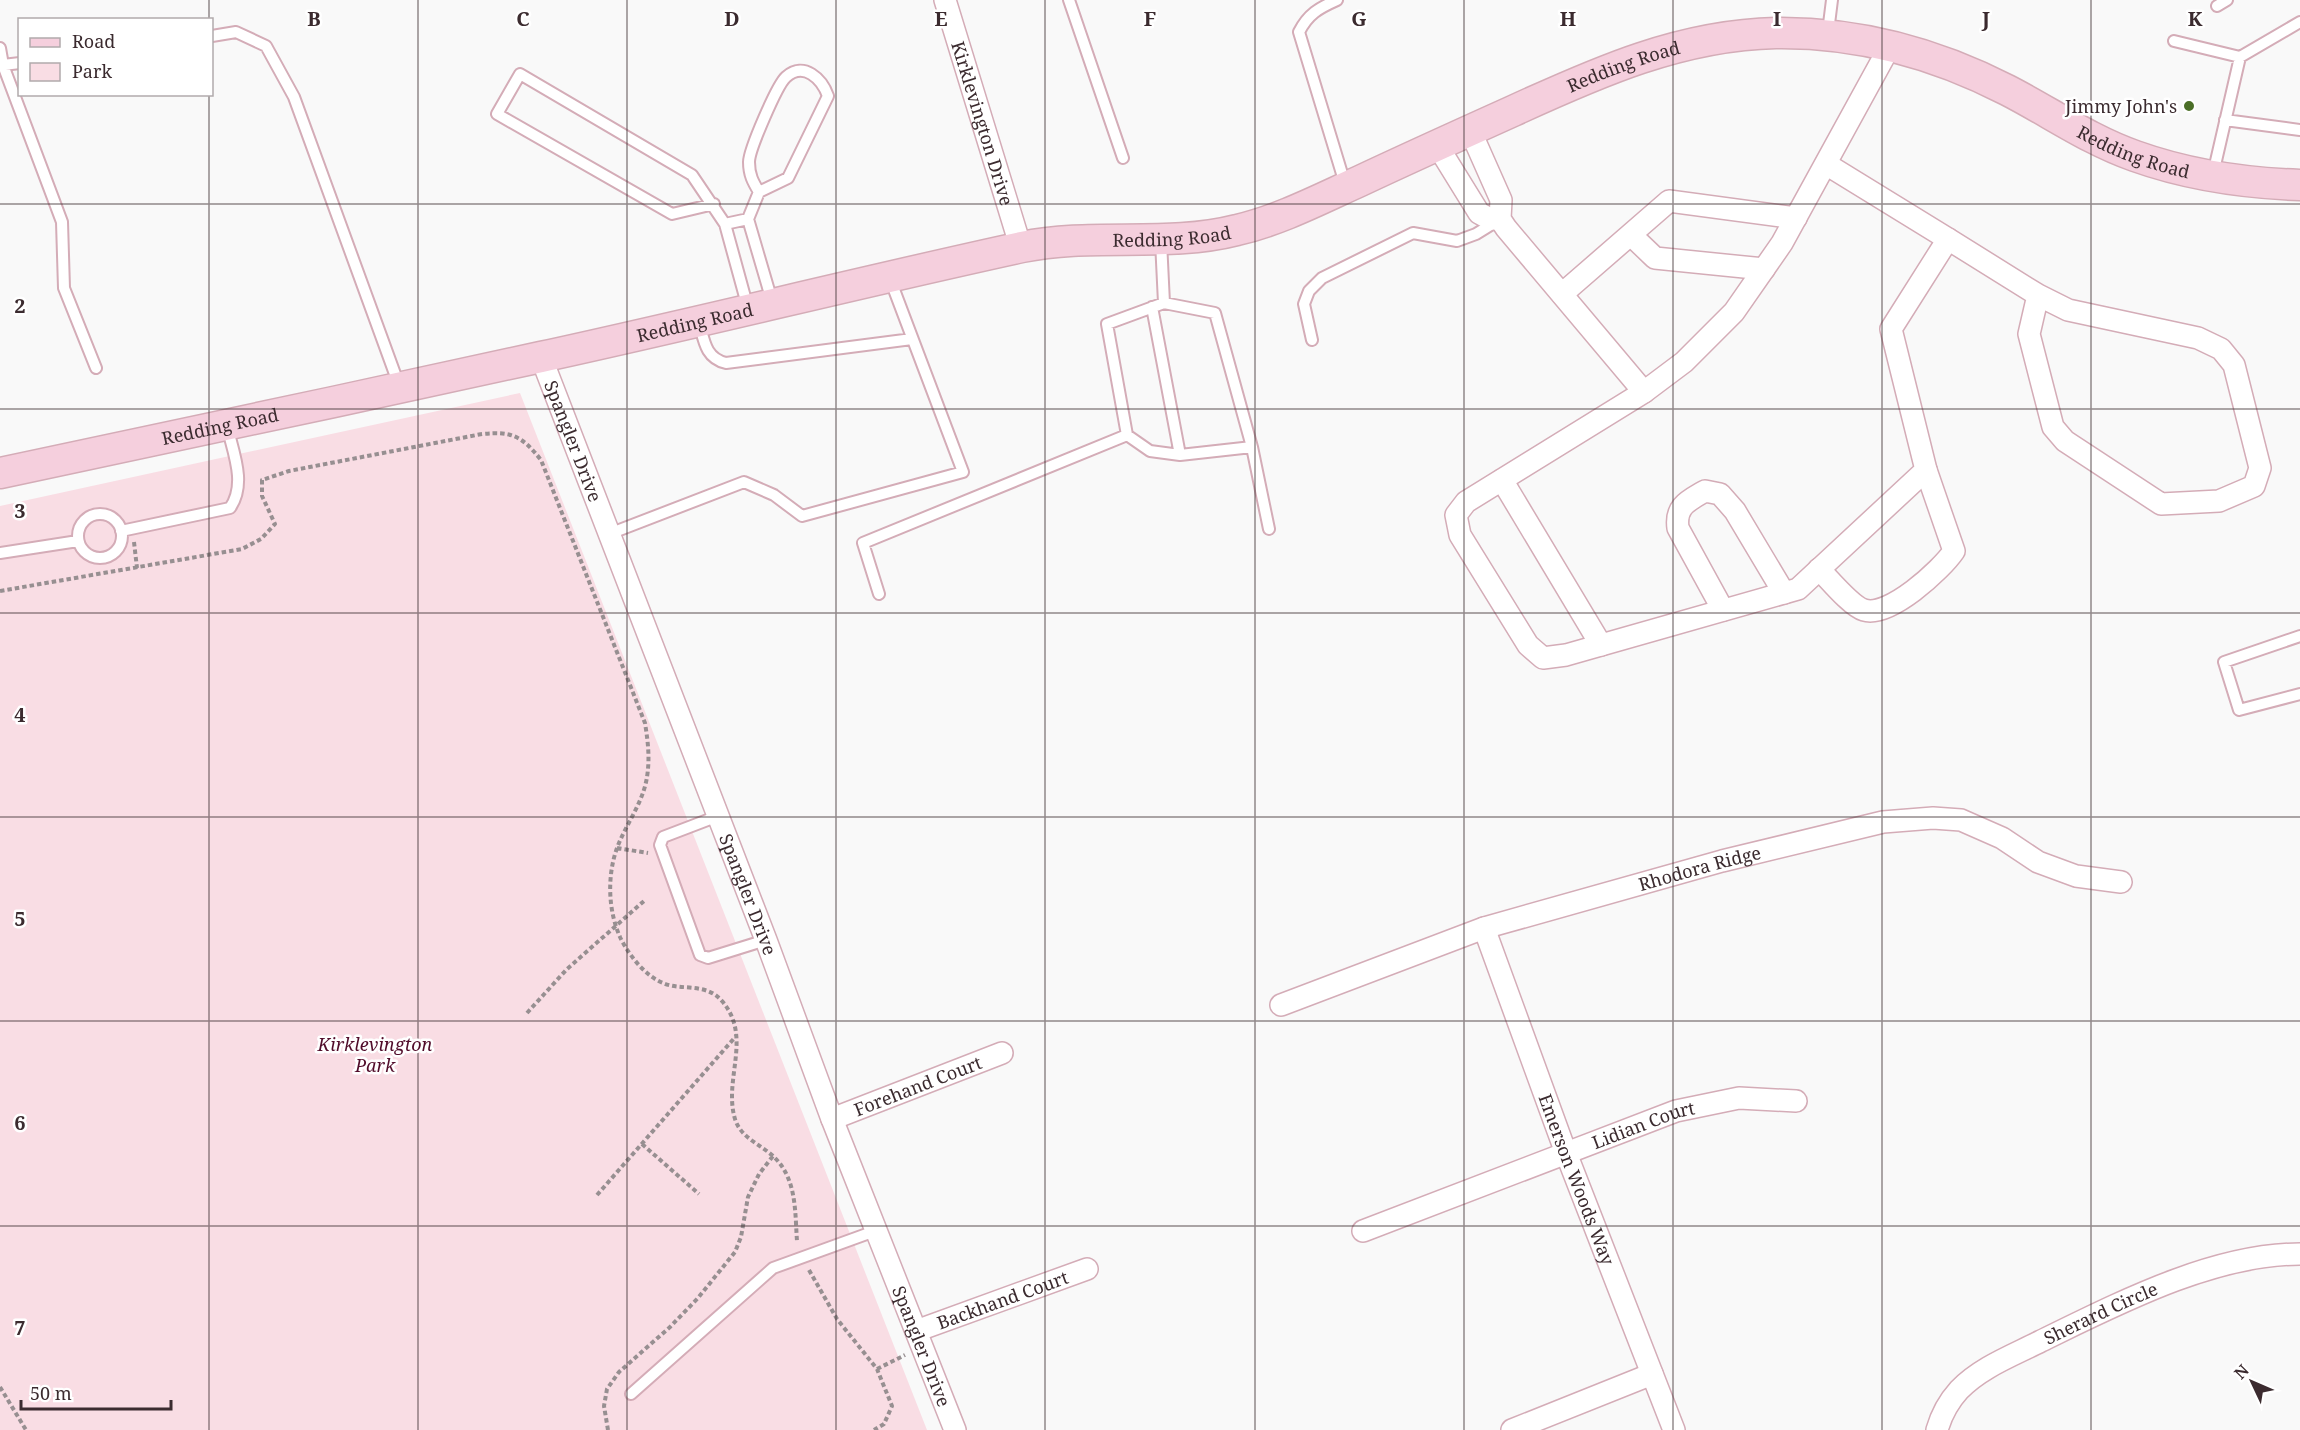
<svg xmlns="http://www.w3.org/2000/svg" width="2300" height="1430" viewBox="0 0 2300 1430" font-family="'Noto Serif',serif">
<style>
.green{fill:#f9dde4}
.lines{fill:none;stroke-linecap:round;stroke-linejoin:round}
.lane-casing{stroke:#d4acb7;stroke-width:14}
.street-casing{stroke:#d4acb7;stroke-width:24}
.secondary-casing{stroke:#d4acb7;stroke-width:33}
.path{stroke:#978f91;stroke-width:4;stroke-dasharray:4.5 3;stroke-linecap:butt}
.lane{stroke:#fff;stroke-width:10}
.street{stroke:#fff;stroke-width:21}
.secondary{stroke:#f5cfdd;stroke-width:30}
.grid{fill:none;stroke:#3b2b2f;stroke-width:1.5;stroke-opacity:0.55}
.poi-dot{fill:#4b6e27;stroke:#fff;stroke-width:2}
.labels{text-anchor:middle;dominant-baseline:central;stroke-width:5;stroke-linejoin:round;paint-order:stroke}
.street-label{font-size:18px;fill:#3b2b2f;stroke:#fff}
.poi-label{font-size:18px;fill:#3b2b2f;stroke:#fff;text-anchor:end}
.park-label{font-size:18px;font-style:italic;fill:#510c2a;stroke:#fff}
.grid-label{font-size:20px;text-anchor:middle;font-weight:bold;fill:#3b2b2f;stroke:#fff;stroke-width:5;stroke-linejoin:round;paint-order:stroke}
</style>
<rect width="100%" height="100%" fill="#f9f9f9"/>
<path class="green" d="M 520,393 L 927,1430 L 0,1430 L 0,506 Z"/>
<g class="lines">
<defs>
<path id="lane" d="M 1069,0 L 1123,158
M 1337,0 C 1319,8 1308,14 1299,32 L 1346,187
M 2217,6 L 2227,0
M 1828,32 L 1832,0
M 212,36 L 236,32 L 266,46 L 294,97 L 399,385
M 2174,41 L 2240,57 L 2300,22
M 0,48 L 3,65 L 20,63
M 0,66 L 3,65 L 62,222 L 64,288 L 96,368
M 2225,120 L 2300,130
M 2213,174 L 2240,57
M 714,204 L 672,214 L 497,114 L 520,74 L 692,175 L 725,224 L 748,219 L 759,192 L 788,178 L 828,96 C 822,79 804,61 786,77 C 777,85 749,150 749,162 C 749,175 753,182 759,192
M 748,219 L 772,301
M 725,224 L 748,308
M 1161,241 L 1164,303
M 1164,303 L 1215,313 L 1252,447 L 1180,455 L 1150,451 L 1127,435 L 1107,324 Z
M 1152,307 L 1180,455
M 699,322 C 704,340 705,358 726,363 L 912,339
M 1312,340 L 1304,304 L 1309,291 L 1322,278 L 1413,233 L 1457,241 L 1476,234 L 1497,221
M 1252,447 L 1269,529
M78 536a22 22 0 1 1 44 0a22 22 0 1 1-44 0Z
M 121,531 L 230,508 C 247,484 233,452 227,426
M 609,534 L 744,482 L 774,495 L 802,516 L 963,472 L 890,279
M 0,553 L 78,541
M 879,594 L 863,543 L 1127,435
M 2300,636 L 2224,662 L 2239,710 L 2300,694
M 718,816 L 663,837 L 660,845 L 700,955 L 708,958 L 766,940
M 631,1394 L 773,1268 L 875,1231"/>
<g id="street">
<path id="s1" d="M 945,0 L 1021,248"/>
<path d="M 1470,130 L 1501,200 L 1500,219 L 1506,228 L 1644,392 L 1684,362 L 1734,312 L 1782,243 L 1890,46"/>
<path d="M 1437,145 L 1479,213 L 1490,219 L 1500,219"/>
<path d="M 1631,235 L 1655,258 L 1764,269"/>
<path d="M 1948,239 L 2038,295 L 2068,310 L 2198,338 L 2221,349 L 2234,365 L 2260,468 L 2254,486 L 2219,501 L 2161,504 L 2065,441 L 2053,427 L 2029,334 L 2038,295"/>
<path d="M 1562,294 L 1669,201 L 1796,218"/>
<path id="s2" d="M 541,357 L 766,940 L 832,1119 L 955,1430"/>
<path d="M 1644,392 L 1466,502 L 1456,515 L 1460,535 L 1528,645 L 1543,658 L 1566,655 L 1798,589 L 1926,470 L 1891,329 L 1948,239 L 1826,164"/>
<path d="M 1502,480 L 1601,645"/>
<path d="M 1819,569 C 1829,579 1851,606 1864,610 C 1889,618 1941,570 1954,551 L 1926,470"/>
<path d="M 1723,610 L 1678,528 C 1675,506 1688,501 1705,491 L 1720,494 L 1735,511 L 1784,593"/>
<path id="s3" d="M 1484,928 L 1566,1153 L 1674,1430"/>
<path id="s4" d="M 1281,1005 L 1484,928 L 1722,861 L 1883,822 L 1933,818 L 1961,820 L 2002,838 L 2038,862 L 2076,876 L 2121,882"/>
<path id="s5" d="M 832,1119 L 1002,1053"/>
<path id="s6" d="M 1363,1231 L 1676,1111 L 1739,1098 L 1796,1101"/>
<path id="s7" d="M 916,1331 L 1087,1269"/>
<path d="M 1512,1430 L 1652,1374"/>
<path id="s8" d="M 1937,1430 C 1941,1416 1949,1401 1959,1390 C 1981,1367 2014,1355 2041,1341 C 2119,1303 2213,1254 2300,1254"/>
</g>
<g id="secondary">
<path id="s9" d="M 0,473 C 180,434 361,397 541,357 C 702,322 861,282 1022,247 C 1093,232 1167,248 1237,230 C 1280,220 1320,199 1360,181 C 1411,157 1462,134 1513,111 C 1598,72 1681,35 1776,33 C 1857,32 1935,53 2007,90 C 2050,112 2089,140 2135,156 C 2188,175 2243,183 2300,185"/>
</g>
</defs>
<use href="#lane" class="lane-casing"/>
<use href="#street" class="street-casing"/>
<use href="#secondary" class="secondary-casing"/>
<path class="path" d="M 134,542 L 137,568
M 0,591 L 242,549 L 261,539 L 275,524 L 262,496 L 262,480 L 289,471 L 482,434 C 512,431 522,436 541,460 L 645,723 C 648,742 650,758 647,777 C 643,803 626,824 617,848 C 607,876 608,910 620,937 C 628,954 645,976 663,983 C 680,991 706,982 722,1001 C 753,1037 723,1079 735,1119 C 741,1139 763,1145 776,1159 C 797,1181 795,1214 797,1241
M 617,848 L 648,853
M 527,1013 L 567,969 L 644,901
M 642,1144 L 699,1194
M 597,1195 L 737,1035
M 809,1270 L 837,1319 L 877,1369 L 892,1406 L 884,1424 L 874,1430
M 877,1369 L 905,1355
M 0,1387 L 26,1430
M 608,1430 L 604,1406 L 607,1389 L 619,1372 L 670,1327 L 698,1298 L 735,1252 L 741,1237 L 748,1197 L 759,1174 L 773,1156"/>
<use href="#lane" class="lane"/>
<use href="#street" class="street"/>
<use href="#secondary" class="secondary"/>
</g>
<path class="grid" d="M 209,0 L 209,20M 418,0 L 418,1430M 627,0 L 627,1430M 836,0 L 836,1430M 1045,0 L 1045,1430M 1255,0 L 1255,1430M 1464,0 L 1464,1430M 1673,0 L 1673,1430M 1882,0 L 1882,1430M 2091,0 L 2091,1430M 209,94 L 209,1430M 0,204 L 2300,204M 0,409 L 2300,409M 0,613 L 2300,613M 0,817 L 2300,817M 0,1021 L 2300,1021M 0,1226 L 2300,1226"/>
<circle class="poi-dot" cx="2189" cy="106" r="6"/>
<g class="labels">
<g class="street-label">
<text stroke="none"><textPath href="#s9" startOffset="1683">Redding Road</textPath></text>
<text stroke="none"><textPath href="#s1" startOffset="129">Kirklevington Drive</textPath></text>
<text stroke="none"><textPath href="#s9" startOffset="2222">Redding Road</textPath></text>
<text stroke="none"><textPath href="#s9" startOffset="1197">Redding Road</textPath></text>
<text stroke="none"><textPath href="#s9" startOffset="711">Redding Road</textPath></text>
<text stroke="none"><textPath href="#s9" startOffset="225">Redding Road</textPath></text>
<text stroke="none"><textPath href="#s2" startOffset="90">Spangler Drive</textPath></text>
<text stroke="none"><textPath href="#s4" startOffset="441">Rhodora Ridge</textPath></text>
<text stroke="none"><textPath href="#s2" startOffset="576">Spangler Drive</textPath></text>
<text stroke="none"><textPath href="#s5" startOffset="92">Forehand Court</textPath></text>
<text stroke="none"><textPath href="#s6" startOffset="300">Lidian Court</textPath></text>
<text stroke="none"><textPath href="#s3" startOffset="268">Emerson Woods Way</textPath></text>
<text stroke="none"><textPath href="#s7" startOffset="92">Backhand Court</textPath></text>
<text stroke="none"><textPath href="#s8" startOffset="208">Sherard Circle</textPath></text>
<text stroke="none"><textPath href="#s2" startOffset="1060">Spangler Drive</textPath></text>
</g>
<g class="poi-label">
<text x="2177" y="106">Jimmy John's</text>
</g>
<g class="park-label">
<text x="375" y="1044">Kirklevington<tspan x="375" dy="21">Park</tspan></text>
</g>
</g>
<g class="grid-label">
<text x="314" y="26">B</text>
<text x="523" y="26">C</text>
<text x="732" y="26">D</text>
<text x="941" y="26">E</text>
<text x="1150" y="26">F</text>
<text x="1359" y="26">G</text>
<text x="1568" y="26">H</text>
<text x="1777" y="26">I</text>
<text x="1986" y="26">J</text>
<text x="2195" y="26">K</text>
<text x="20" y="313">2</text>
<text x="20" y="518">3</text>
<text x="20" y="722">4</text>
<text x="20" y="926">5</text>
<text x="20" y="1130">6</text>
<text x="20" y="1335">7</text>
</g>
<rect x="18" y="18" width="195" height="78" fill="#ffffff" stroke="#b1aaac" stroke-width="1.5"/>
<rect x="30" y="38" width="30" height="9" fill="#f5cfdd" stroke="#b1aaac" stroke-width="1.5"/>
<text x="72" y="48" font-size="18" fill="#3b2b2f">Road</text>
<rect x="30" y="63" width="30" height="18" fill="#f9dde4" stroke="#b1aaac" stroke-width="1.5"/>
<text x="72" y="78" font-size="18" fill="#3b2b2f">Park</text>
<g transform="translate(2252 1382) rotate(314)" stroke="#ffffff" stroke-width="4.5" paint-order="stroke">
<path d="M0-4.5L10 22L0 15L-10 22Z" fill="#3b2b2f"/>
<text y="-9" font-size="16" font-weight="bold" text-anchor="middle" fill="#3b2b2f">N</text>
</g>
<path d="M21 1400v9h150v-9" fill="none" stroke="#3b2b2f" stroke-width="3"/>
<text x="30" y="1400" font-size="18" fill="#3b2b2f" stroke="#ffffff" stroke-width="4.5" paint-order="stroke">50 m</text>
</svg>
